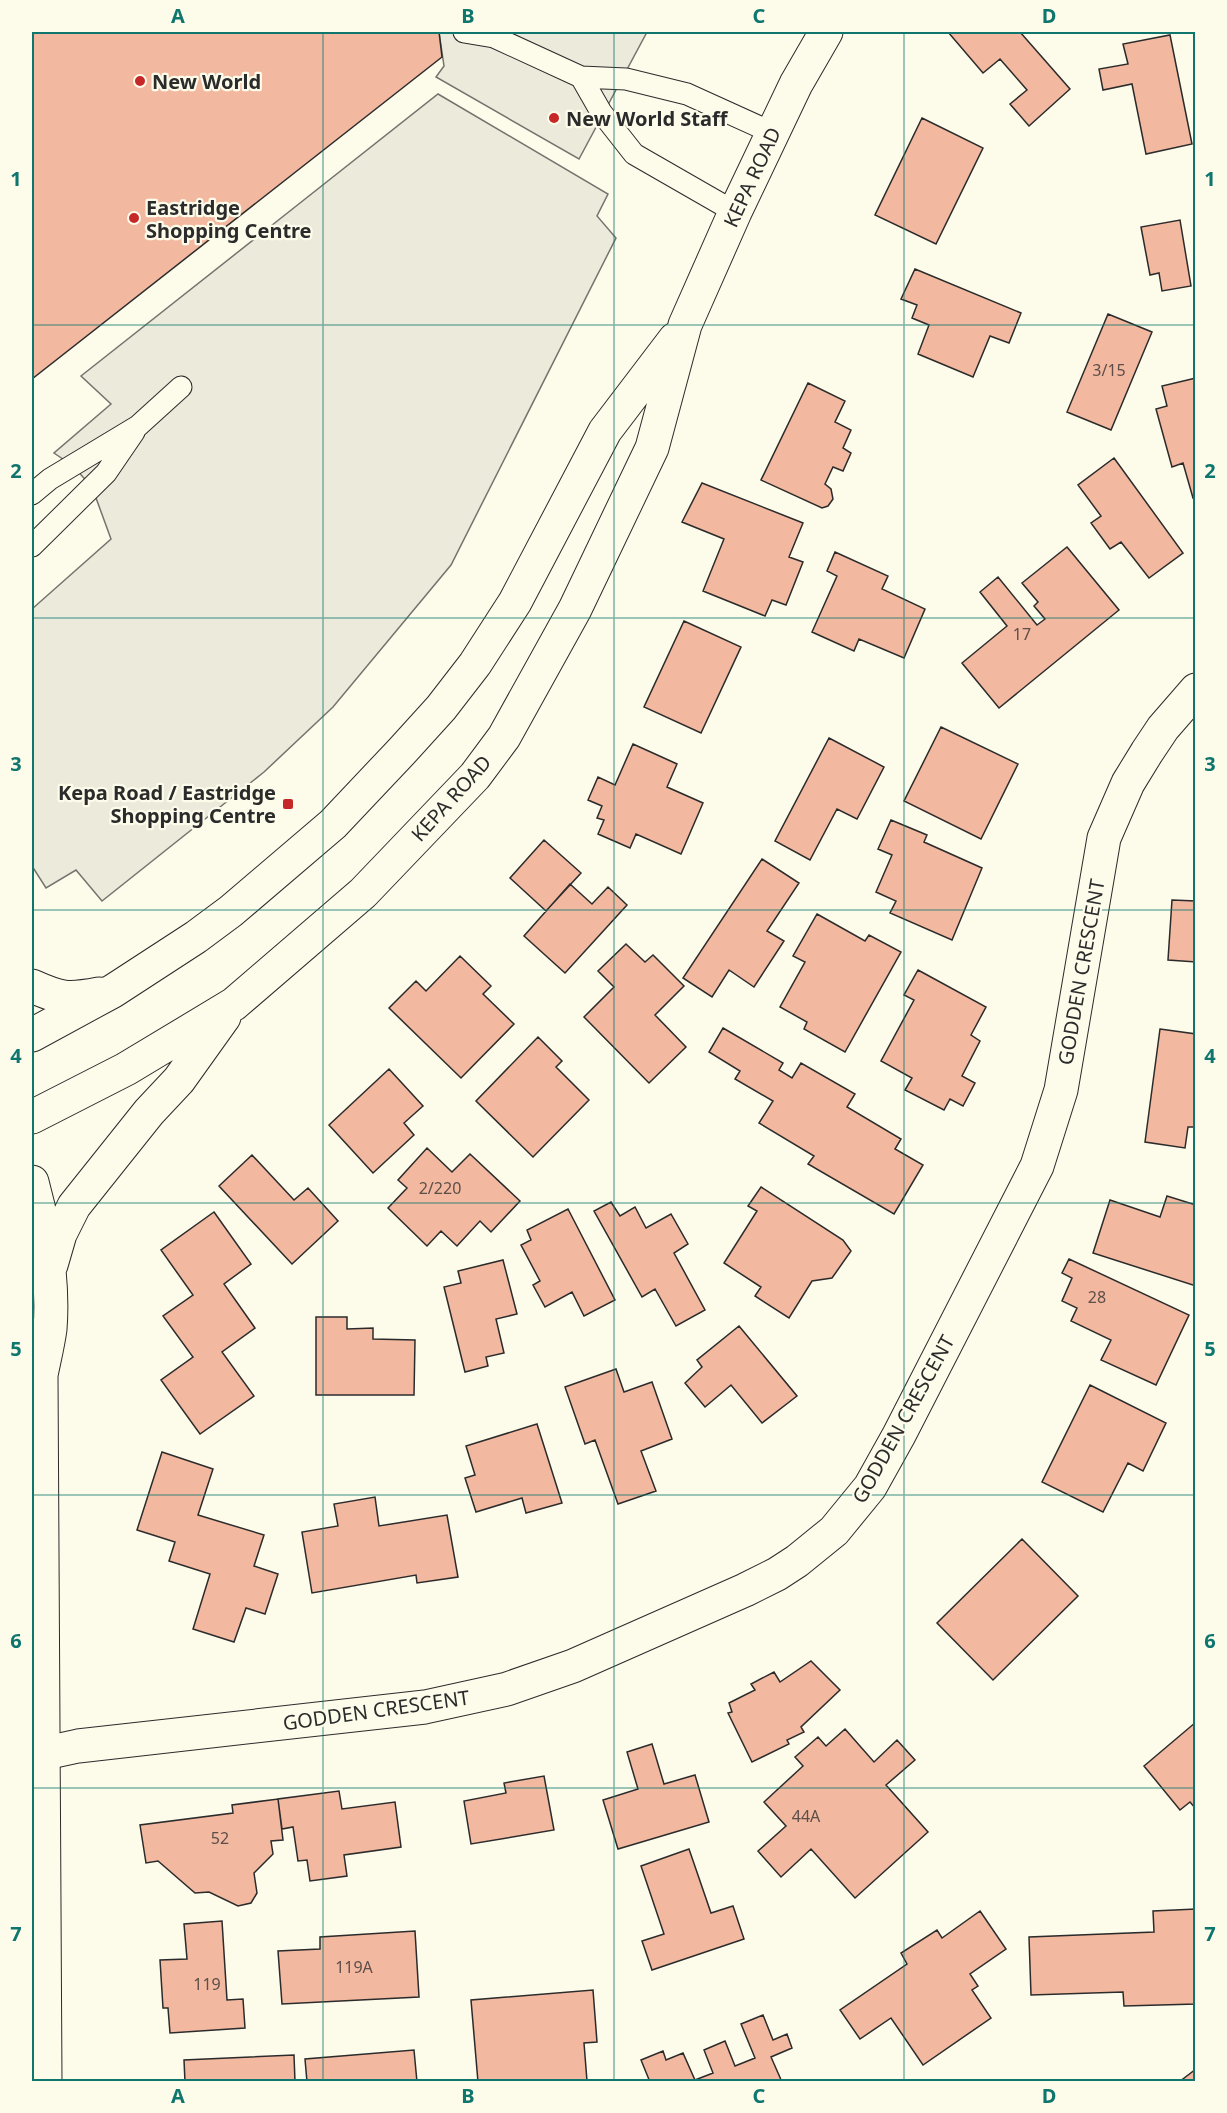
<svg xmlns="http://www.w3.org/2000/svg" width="1227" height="2113" viewBox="0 0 1227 2113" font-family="'Noto Sans',sans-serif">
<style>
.parking{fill:#eceadb;stroke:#74746e;stroke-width:1.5}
.building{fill:#f2b8a0;stroke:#2b2b2b;stroke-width:1.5}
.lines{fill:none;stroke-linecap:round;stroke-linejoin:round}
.service-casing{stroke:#2b2b2b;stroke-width:23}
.minor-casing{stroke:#2b2b2b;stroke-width:35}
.secondary-casing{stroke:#2b2b2b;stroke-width:35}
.service{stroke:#fdfbea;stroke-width:21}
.minor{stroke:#fdfbea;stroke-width:33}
.secondary{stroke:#fdfbea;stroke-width:33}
.grid{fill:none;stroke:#0f766e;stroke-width:1.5;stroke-opacity:0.55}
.poi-dot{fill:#c62828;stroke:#fdfbea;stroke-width:2}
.labels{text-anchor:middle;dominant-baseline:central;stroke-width:4.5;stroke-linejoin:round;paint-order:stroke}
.number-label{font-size:16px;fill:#5d4e48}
.poi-label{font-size:20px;font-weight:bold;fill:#2b2b2b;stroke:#fdfbea;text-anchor:start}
.street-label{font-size:20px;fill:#2b2b2b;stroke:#fdfbea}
.neatline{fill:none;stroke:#0f766e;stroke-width:2}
.grid-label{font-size:20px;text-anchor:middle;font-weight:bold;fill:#0f766e}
</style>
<rect width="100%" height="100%" fill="#fdfbea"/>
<path class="parking" d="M 439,32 L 647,32 L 579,159 L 436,77 L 444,66 Z
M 438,94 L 608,194 L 597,216 L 616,238 L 451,565 L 333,707 L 264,772 L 102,901 L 76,870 L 46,888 L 32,866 L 32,609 L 111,539 L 92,487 L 73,466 L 54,453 L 111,404 L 81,376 Z"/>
<path class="building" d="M 32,32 L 439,32 L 442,57 L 32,379 Z
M 948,32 L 1020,32 L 1070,89 L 1029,126 L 1010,104 L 1027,90 L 1000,59 L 983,73 Z
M 1170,35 L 1192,144 L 1146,154 L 1132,84 L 1103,90 L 1099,69 L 1128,64 L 1123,44 Z
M 922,118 L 983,148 L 936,244 L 875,215 Z
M 1180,220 L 1191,286 L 1162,291 L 1159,273 L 1150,275 L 1141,227 Z
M 915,269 L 1021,313 L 1009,343 L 990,336 L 973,377 L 918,354 L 929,325 L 912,318 L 917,305 L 901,299 Z
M 1108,314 L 1152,332 L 1111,430 L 1067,412 Z
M 1196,378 L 1196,497 L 1193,498 L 1183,463 L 1172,467 L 1156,409 L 1167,406 L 1162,386 Z
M 808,383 L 845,401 L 835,422 L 851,430 L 843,448 L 851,453 L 843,471 L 833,467 L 825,484 L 831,489 L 833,499 L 828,506 L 822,508 L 761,480 Z
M 1114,458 L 1183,553 L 1149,578 L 1121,542 L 1110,549 L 1091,523 L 1101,516 L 1078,485 Z
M 702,483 L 803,523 L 789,557 L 803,562 L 786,605 L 772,600 L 765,616 L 703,591 L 724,539 L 682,522 Z
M 1067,547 L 1119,610 L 999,708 L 962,663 L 1007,626 L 980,592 L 998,577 L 1037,625 L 1045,619 L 1034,606 L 1038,602 L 1022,583 Z
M 835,552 L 888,576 L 882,589 L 925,609 L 904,658 L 859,639 L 854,651 L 812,632 L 837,576 L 827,571 Z
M 684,621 L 741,647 L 701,733 L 644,707 Z
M 941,727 L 1018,764 L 981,839 L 904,801 Z
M 829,738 L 884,767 L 857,819 L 837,809 L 810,860 L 775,841 Z
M 633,744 L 677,764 L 667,787 L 703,803 L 681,854 L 636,834 L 630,848 L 598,834 L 604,820 L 597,818 L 602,806 L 588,800 L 598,777 L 615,785 Z
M 891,820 L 927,835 L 924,842 L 982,868 L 952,940 L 890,913 L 896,901 L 876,892 L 892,855 L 878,849 Z
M 544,840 L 581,873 L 546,911 L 510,878 Z
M 762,859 L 799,883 L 767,931 L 784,941 L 754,987 L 729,970 L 712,997 L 683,978 Z
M 570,884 L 592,904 L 608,887 L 627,905 L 565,973 L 524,936 Z
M 1172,900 L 1196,901 L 1196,962 L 1168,960 Z
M 817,914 L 865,941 L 869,935 L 901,952 L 845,1052 L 804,1029 L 807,1022 L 780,1007 L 805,962 L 793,956 Z
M 626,944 L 645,962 L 653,955 L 684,986 L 655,1015 L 686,1047 L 649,1083 L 584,1017 L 614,987 L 598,971 Z
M 460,956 L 491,986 L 483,994 L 514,1024 L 461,1078 L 389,1008 L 416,981 L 426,991 Z
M 918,970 L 986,1007 L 971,1035 L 980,1041 L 962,1076 L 975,1083 L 963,1106 L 950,1099 L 944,1110 L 905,1090 L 912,1078 L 881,1061 L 914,1000 L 904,995 Z
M 723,1028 L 783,1063 L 779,1070 L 792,1078 L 801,1063 L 855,1094 L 847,1107 L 901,1139 L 895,1149 L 923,1165 L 894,1214 L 808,1164 L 814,1156 L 759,1123 L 773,1101 L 735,1079 L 740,1071 L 709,1052 Z
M 1160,1029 L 1196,1034 L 1196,1127 L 1188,1127 L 1185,1148 L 1145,1142 Z
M 538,1037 L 562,1061 L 556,1067 L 589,1100 L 533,1157 L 476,1101 Z
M 389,1069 L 423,1106 L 404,1123 L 414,1135 L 373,1173 L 329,1125 Z
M 427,1148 L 452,1172 L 470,1154 L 520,1201 L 491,1232 L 480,1221 L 457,1246 L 441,1231 L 427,1246 L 388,1208 L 407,1188 L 398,1180 Z
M 252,1155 L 294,1200 L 308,1188 L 338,1221 L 292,1264 L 219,1186 Z
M 761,1187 L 843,1240 L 851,1251 L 832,1278 L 812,1281 L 789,1318 L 755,1296 L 761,1287 L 724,1263 L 757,1211 L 748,1206 Z
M 1167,1196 L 1196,1205 L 1196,1286 L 1093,1253 L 1110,1200 L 1160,1217 Z
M 611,1202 L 620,1216 L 635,1207 L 646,1228 L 671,1214 L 688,1244 L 674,1253 L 705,1310 L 676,1326 L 655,1289 L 642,1297 L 594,1211 Z
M 568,1209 L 615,1300 L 584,1316 L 572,1292 L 545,1307 L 533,1285 L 540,1281 L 521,1245 L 531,1240 L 527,1230 Z
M 214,1212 L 251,1264 L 224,1284 L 255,1328 L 222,1352 L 254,1396 L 200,1434 L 161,1380 L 193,1357 L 163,1316 L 193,1295 L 161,1250 Z
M 1069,1259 L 1189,1315 L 1156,1385 L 1101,1360 L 1111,1340 L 1071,1321 L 1077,1308 L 1062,1301 L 1072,1278 L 1062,1273 Z
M 503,1260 L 517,1314 L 496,1319 L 504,1353 L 486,1357 L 488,1366 L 465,1372 L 444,1287 L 461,1283 L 458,1271 Z
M 316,1317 L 347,1317 L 347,1329 L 373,1328 L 373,1339 L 415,1340 L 414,1395 L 316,1395 Z
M 739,1326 L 797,1396 L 762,1423 L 731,1385 L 705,1407 L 685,1383 L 702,1367 L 697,1360 Z
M 616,1369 L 624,1392 L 652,1382 L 672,1439 L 641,1451 L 656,1491 L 618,1504 L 595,1440 L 585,1444 L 565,1387 Z
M 1090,1385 L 1166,1423 L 1143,1471 L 1128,1463 L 1103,1512 L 1042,1482 Z
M 537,1424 L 562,1503 L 526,1513 L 522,1498 L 476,1512 L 465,1478 L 475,1475 L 466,1446 Z
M 162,1452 L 213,1469 L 198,1515 L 264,1535 L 254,1566 L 278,1574 L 265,1614 L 246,1608 L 234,1642 L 193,1629 L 210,1574 L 169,1561 L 175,1542 L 137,1530 Z
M 375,1497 L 379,1526 L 447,1515 L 458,1577 L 417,1583 L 416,1575 L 312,1593 L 302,1532 L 338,1526 L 334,1504 Z
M 1022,1539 L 1078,1596 L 993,1680 L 937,1623 Z
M 811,1661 L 840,1690 L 801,1727 L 804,1732 L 787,1740 L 789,1744 L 752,1762 L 728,1713 L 732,1712 L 729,1703 L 755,1690 L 751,1684 L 774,1672 L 780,1682 Z
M 1196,1722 L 1196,1809 L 1190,1802 L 1180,1810 L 1144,1766 Z
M 845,1729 L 874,1762 L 897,1740 L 915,1760 L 886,1785 L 928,1832 L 855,1898 L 811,1849 L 781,1877 L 758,1851 L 786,1826 L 764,1802 L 803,1766 L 795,1757 L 818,1737 L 826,1746 Z
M 652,1744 L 664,1784 L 695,1775 L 709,1822 L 618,1849 L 603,1800 L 638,1789 L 627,1752 Z
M 544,1776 L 554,1830 L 471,1844 L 464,1801 L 506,1793 L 504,1783 Z
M 339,1791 L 342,1809 L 395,1802 L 401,1847 L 344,1855 L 347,1876 L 310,1881 L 307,1860 L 298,1861 L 293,1827 L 282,1829 L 278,1799 Z
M 278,1799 L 283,1840 L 271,1841 L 273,1854 L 254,1873 L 257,1893 L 251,1903 L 238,1906 L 209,1892 L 195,1893 L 158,1861 L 146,1863 L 140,1825 L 233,1813 L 232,1805 Z
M 689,1849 L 711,1913 L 733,1906 L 744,1939 L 652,1970 L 642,1941 L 664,1934 L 641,1866 Z
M 1196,1909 L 1196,2004 L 1124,2006 L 1123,1992 L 1031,1995 L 1029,1937 L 1154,1932 L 1153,1911 Z
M 980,1911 L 1006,1949 L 970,1974 L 978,1986 L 972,1990 L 991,2018 L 923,2065 L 891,2018 L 860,2039 L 840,2010 L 907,1964 L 901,1953 L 937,1930 L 942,1938 Z
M 222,1921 L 227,2000 L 243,1999 L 245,2028 L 170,2033 L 168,2008 L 163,2008 L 160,1960 L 187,1959 L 184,1924 Z
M 415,1931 L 419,1997 L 282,2004 L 278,1951 L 320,1949 L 320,1937 Z
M 593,1990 L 597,2042 L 584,2043 L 587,2081 L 478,2082 L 471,2000 Z
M 763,2015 L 773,2040 L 787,2034 L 792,2048 L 771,2057 L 782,2082 L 650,2082 L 641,2060 L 663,2051 L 666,2060 L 683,2053 L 695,2080 L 713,2073 L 704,2050 L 725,2041 L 735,2066 L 755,2058 L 741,2024 Z
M 414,2050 L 417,2082 L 307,2082 L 305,2059 Z
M 294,2055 L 295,2082 L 185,2082 L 184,2060 Z
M 1196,2069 L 1196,2082 L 1179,2082 Z"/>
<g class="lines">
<defs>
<path id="service" d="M 464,32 L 494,37 L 581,77
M 735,212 L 634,154 L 601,112 L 581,77 L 626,79 L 687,94 L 773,133
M 32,494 L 50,479 L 138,426 L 181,387
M 32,546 L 106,473 L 134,432"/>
<path id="minor" d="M 32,1756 L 78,1746 L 425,1707 L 507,1689 L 573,1666 L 745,1590 L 777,1574 L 797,1561 L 834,1531 L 870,1487 L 899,1435 L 1037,1166 L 1061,1090 L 1104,838 L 1128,783 L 1147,752 L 1163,728 L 1196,690"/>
<path id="secondary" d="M 32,986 C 61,999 67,1000 99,994
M 32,1035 L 113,991 L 196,937 L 231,911 L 333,824 L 402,751 L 441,708 L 475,664 L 515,602 L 605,431 L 675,339
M 32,1117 L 126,1069 L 234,1004 L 363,893 L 475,776 L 504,737 L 575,609 L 652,448 L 685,325 L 735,212 L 796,84 L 826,32
M 32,1182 C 45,1230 54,1279 50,1329 C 48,1344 44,1360 41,1375 L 45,2082
M 51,1265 L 60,1234 L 74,1206 L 149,1112 L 179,1080 L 224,1017"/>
</defs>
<use href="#service" class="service-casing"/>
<use href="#minor" class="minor-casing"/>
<use href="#secondary" class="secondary-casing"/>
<use href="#service" class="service"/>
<use href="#minor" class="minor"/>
<use href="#secondary" class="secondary"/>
</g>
<path class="grid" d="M 323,32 L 323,2082M 614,32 L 614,2082M 904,32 L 904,2082M 32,325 L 1196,325M 32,618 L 1196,618M 32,910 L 1196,910M 32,1203 L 1196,1203M 32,1495 L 1196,1495M 32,1788 L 1196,1788"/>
<g class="poi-dot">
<circle cx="140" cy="81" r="6"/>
<circle cx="554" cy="118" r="6"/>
<circle cx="134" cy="218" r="6"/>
<rect x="282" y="798" width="12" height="12" rx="3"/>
</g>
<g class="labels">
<g class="number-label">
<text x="1109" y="370">3/15</text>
<text x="1022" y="634">17</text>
<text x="440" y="1188">2/220</text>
<text x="1097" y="1297">28</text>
<text x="806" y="1816">44A</text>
<text x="220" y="1838">52</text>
<text x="354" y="1967">119A</text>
<text x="207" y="1984">119</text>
</g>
<g class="poi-label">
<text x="152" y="81">New World</text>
<text x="566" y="118">New World Staff</text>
<text x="146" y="207">Eastridge<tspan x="146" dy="23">Shopping Centre</tspan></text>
<text x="276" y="792" text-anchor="end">Kepa Road / Eastridge<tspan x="276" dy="23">Shopping Centre</tspan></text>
</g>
<g class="street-label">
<text transform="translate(752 177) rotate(-65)">KEPA ROAD</text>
<text transform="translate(451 798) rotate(-48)">KEPA ROAD</text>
<text transform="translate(1081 972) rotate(-80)">GODDEN CRESCENT</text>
<text transform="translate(903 1419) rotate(-61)">GODDEN CRESCENT</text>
<text transform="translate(376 1710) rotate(-8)">GODDEN CRESCENT</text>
</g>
</g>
<rect width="1227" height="2113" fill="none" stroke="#fdfbea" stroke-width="66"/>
<rect x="33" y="33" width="1161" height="2047" class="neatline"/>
<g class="grid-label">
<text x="178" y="23">A</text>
<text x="468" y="23">B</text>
<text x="759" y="23">C</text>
<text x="1049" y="23">D</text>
<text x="16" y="186">1</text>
<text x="1210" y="186">1</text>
<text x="16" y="478">2</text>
<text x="1210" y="478">2</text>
<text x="16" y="771">3</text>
<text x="1210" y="771">3</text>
<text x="16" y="1063">4</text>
<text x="1210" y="1063">4</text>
<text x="16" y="1356">5</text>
<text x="1210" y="1356">5</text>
<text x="16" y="1648">6</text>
<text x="1210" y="1648">6</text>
<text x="16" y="1941">7</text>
<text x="1210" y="1941">7</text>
<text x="178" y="2103">A</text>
<text x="468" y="2103">B</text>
<text x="759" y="2103">C</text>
<text x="1049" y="2103">D</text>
</g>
</svg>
